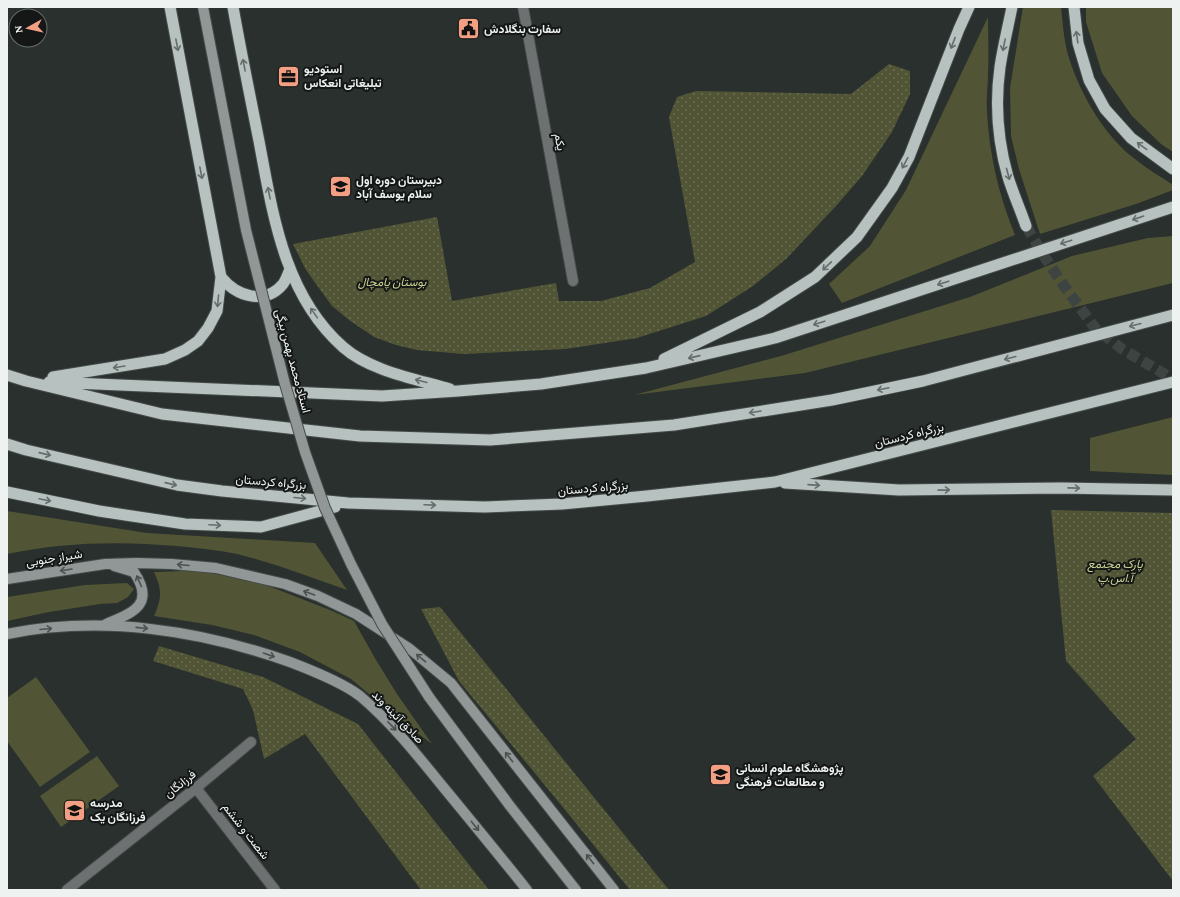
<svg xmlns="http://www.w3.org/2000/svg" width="1180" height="897" viewBox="0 0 1180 897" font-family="'Crimson Pro',Vazirmatn,serif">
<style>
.green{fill:#515535}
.park{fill:url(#park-dots)}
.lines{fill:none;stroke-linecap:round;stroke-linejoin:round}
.trunk-tunnel{stroke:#3d4441;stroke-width:11;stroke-dasharray:11 5.5;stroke-linecap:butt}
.minor-casing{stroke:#454b48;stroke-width:12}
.secondary-casing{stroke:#454b48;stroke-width:12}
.trunk-casing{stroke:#454b48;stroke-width:13}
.minor{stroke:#6d7171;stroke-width:10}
.secondary{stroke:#909796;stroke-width:10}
.trunk{stroke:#b7c1c0;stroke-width:11}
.secondary-bridge-casing{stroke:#454b48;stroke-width:12;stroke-linecap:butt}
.secondary-bridge{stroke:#909796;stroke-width:10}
.oneway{stroke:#666c6b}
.oneway2{stroke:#4c5150}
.labels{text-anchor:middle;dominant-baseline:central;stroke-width:4;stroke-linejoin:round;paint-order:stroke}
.poi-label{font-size:12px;font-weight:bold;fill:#eef3f1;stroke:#141716;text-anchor:start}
.street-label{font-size:12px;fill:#eef3f1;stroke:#141716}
.park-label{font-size:12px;font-style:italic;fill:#c9d191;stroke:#141716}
</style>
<defs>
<pattern id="park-dots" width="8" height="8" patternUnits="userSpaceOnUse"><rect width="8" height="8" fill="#515535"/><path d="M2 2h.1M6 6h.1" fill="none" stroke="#6a6e53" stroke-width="1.8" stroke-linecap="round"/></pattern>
</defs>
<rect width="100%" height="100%" fill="#29302d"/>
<path class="green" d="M 1023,7 L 1061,7 C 1063,25 1064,44 1070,61 C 1081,95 1106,138 1135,159 C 1147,169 1160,176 1173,185 L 1173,190 L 1136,204 L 1040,234 L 1019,169 L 1011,136 L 1010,88 Z
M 1086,7 L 1173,7 L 1173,152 L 1161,144 L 1132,116 L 1102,73 L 1086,22 Z
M 988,17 C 988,36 989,55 988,74 C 988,87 986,99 987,111 C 989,154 999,196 1015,235 L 842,303 L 829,284 L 870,246 L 906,190 Z
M 1173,236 L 1173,283 L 805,373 L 634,395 L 781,356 L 970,297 L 1072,256 L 1148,238 Z
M 1173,417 L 1173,475 L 1090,471 L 1090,438 Z
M 7,511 L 147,533 L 315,543 L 347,590 C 310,577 274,563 237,554 C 217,550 197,548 177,546 C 120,541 63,542 7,554 Z
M 184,571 L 208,572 L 266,585 L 330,610 L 354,621 L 376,660 L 397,694 L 432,744 L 404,723 L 351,679 L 300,652 L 254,635 L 212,625 L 154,616 C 162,597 162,590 154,572 Z
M 127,583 L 134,589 L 128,597 L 117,603 L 100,604 L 49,612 L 7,621 L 7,597 L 85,585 Z
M 36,677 L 90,752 L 40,787 L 7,741 L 7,698 Z
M 97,756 L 119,786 L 61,827 L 40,796 Z"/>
<path class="park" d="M 889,64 L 910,71 L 910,94 L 892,132 L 862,176 L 836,206 L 786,259 L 753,286 L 706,316 L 637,338 L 566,349 L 464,354 L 417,350 L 396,345 L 374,337 L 349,320 L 332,306 L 306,270 L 293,244 L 437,217 L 452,301 L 556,283 L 559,301 L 601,301 L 650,288 L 695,262 L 669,117 L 677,97 L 696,91 L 851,94 Z
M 1051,510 L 1173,513 L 1173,881 L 1093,776 L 1136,739 L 1066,661 Z
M 440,607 L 669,890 L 630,890 L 566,811 L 459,681 L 421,609 Z
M 159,646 L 263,677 L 358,724 L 489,890 L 421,890 L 305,734 L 264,759 L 253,710 L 243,689 L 153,661 Z"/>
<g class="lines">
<path class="trunk-tunnel" d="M 1026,226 L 1042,253 L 1062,283 L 1095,328 L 1122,349 L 1173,379"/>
<defs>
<path id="minor" d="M 523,7 L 573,281
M 196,788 L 275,890
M 67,890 L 196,788 L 251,742"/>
<path id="secondary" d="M 7,579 L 105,564 L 136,563 L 172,564 L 216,568 L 285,584 L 318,596 L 356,614 L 410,649 L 451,683 L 614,890
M 106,624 C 132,613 156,605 134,572 L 114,566
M 7,634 C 101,615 200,630 290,662 C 311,670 342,682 360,696 C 392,723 418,756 444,788 C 472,822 500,856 527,890
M 429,697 L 510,806 L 576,890"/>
<path id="trunk" d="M 233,7 C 241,52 250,96 259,141 C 273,215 284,295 343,347 C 370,371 416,379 450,389
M 1012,7 C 1008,27 1003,47 1000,67 C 995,103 998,142 1008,177 C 1013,193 1020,209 1026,226
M 1074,7 L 1078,43 L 1089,80 L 1105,109 L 1131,138 L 1173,169
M 221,277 C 236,296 265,306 283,284 C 286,280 288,274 290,269
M 664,359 L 760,312 L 815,277 L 857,237 L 892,188 L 909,157 L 959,29 L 969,7
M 7,375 L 26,381 L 162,414 L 360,436 L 490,440 L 674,425 L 832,400 L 923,381 L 1173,315
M 53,377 L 165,359 L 185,350 L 198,341 L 208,328 L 217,311 L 221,277 L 170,7
M 49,382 L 382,396 L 458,391 L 541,384 L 646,368 L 775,338 L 1173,207
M 7,444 L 26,450 L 177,485 L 222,491 L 348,503 L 485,507 L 562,504 L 647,496 L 775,482 L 1173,382
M 785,483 L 899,490 L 1061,488 L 1173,490
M 7,492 L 99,511 L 185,524 L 261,527 L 335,507"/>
</defs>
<use href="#minor" class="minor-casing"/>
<use href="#secondary" class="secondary-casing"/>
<use href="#trunk" class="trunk-casing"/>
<use href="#minor" class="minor"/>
<use href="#secondary" class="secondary"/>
<use href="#trunk" class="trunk"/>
<defs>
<path id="secondary-bridge" d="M 203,7 L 246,230 L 285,384 L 305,452 L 325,508 L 351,564 L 382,624 L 429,697"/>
</defs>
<use href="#secondary-bridge" class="secondary-bridge-casing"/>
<use href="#secondary-bridge" class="secondary-bridge"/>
</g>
<defs><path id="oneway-shaft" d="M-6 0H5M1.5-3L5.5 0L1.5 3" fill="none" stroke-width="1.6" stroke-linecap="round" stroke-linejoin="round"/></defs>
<g class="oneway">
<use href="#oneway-shaft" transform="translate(1077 37) rotate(-98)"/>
<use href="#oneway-shaft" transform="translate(953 43) rotate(111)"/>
<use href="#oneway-shaft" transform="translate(177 45) rotate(79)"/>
<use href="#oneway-shaft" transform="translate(1004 45) rotate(101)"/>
<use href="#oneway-shaft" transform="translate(244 65) rotate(-101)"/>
<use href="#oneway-shaft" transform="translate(1142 146) rotate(-144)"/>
<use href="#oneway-shaft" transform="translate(905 163) rotate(118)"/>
<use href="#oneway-shaft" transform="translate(201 173) rotate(79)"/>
<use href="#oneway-shaft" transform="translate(1008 174) rotate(75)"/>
<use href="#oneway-shaft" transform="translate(269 193) rotate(-101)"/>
<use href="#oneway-shaft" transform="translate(1138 218) rotate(161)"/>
<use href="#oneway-shaft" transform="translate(1066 242) rotate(162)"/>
<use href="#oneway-shaft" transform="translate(827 266) rotate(137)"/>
<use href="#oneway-shaft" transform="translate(943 283) rotate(162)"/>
<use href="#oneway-shaft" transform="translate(218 301) rotate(96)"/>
<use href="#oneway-shaft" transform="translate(314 313) rotate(-125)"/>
<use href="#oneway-shaft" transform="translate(819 323) rotate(162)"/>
<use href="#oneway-shaft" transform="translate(1135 325) rotate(165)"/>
<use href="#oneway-shaft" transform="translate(694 357) rotate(167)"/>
<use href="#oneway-shaft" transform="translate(1010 358) rotate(165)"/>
<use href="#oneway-shaft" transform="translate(119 367) rotate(171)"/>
<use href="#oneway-shaft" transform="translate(421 381) rotate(-165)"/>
<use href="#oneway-shaft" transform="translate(883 389) rotate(168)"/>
<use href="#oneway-shaft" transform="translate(755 412) rotate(171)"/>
<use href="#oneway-shaft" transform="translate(45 454) rotate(13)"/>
<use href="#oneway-shaft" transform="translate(171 484) rotate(13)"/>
<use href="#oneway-shaft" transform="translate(814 485) rotate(4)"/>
<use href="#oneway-shaft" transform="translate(1074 488) rotate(1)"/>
<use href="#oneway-shaft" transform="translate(944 490) rotate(-1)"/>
<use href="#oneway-shaft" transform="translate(300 498) rotate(5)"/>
<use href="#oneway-shaft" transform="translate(45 500) rotate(12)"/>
<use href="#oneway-shaft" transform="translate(430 505) rotate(2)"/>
<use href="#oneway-shaft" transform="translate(215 525) rotate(3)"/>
</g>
<g class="oneway2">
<use href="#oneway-shaft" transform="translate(183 565) rotate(-175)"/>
<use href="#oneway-shaft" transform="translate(66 570) rotate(171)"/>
<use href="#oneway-shaft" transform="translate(139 581) rotate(-113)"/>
<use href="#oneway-shaft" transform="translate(309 593) rotate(-160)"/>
<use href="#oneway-shaft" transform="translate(142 628) rotate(6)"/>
<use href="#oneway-shaft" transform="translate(46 629) rotate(-5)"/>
<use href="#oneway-shaft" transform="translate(269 655) rotate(19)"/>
<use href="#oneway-shaft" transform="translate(421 658) rotate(-140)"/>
<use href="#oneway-shaft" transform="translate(392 726) rotate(46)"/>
<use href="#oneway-shaft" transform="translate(509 757) rotate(-128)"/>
<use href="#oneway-shaft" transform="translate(475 826) rotate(51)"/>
<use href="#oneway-shaft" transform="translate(590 859) rotate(-128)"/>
</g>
<defs>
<symbol id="civic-square" viewBox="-11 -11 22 22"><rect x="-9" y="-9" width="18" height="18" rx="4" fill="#f39f84" stroke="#141716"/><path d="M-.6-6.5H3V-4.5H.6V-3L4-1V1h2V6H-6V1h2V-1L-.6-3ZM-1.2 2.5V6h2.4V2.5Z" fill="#111"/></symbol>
<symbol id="office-square" viewBox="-11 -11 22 22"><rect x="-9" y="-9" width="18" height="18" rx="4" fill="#f39f84" stroke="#141716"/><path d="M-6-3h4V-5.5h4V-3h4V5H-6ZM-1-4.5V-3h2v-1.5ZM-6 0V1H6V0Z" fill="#111"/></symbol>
<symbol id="school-square" viewBox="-11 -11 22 22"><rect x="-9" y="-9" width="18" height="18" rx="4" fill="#f39f84" stroke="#141716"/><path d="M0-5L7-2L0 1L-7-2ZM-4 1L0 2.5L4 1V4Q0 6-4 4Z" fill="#111"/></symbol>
<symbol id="university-square" viewBox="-11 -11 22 22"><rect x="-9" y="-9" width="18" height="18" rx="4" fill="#f39f84" stroke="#141716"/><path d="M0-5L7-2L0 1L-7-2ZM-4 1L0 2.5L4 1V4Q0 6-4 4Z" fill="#111"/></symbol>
</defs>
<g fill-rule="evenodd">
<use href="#civic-square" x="456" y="16" width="25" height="25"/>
<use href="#office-square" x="276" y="64" width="25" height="25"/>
<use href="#school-square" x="328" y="174" width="25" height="25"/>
<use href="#university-square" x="708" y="762" width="25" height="25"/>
<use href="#school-square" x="62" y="798" width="25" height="25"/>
</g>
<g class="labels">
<g class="poi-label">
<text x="484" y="29">سفارت بنگلادش</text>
<text x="304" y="69">استودیو<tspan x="304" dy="14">تبلیغاتی انعکاس</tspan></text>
<text x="356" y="180">دبیرستان دوره اول<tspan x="356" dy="14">سلام یوسف آباد</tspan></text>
<text x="736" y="768">پژوهشگاه علوم انسانی<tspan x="736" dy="14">و مطالعات فرهنگی</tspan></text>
<text x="90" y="803">مدرسه<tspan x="90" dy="14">فرزانگان یک</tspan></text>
</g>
<g class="street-label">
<text transform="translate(560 142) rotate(80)">یکم</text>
<text transform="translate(293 361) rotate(75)">استاد محمد بهمن بیگی</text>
<text transform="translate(909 435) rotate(-14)">بزرگراه کردستان</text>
<text transform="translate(271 482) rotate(5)">بزرگراه کردستان</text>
<text transform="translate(593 488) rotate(-5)">بزرگراه کردستان</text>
<text transform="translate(54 558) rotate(-9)">شیراز جنوبی</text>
<text transform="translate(398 717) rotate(46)">صادق آئینه وند</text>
<text transform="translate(180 784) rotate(-39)">فرزانگان</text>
<text transform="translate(246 831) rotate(52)">شصت و ششم</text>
</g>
<g class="park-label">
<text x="392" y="282">بوستان پامچال</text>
<text x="1115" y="564">پارک مجتمع<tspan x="1115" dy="14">آ.اس.پ</tspan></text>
</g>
</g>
<rect width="1180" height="897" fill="none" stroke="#eef3f1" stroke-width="16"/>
<g transform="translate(28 28) rotate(262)"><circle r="19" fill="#141716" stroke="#6b6f6e"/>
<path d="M0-3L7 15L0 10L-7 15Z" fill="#f39f84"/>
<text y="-6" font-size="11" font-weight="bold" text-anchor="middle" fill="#eef3f1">N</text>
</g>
</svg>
